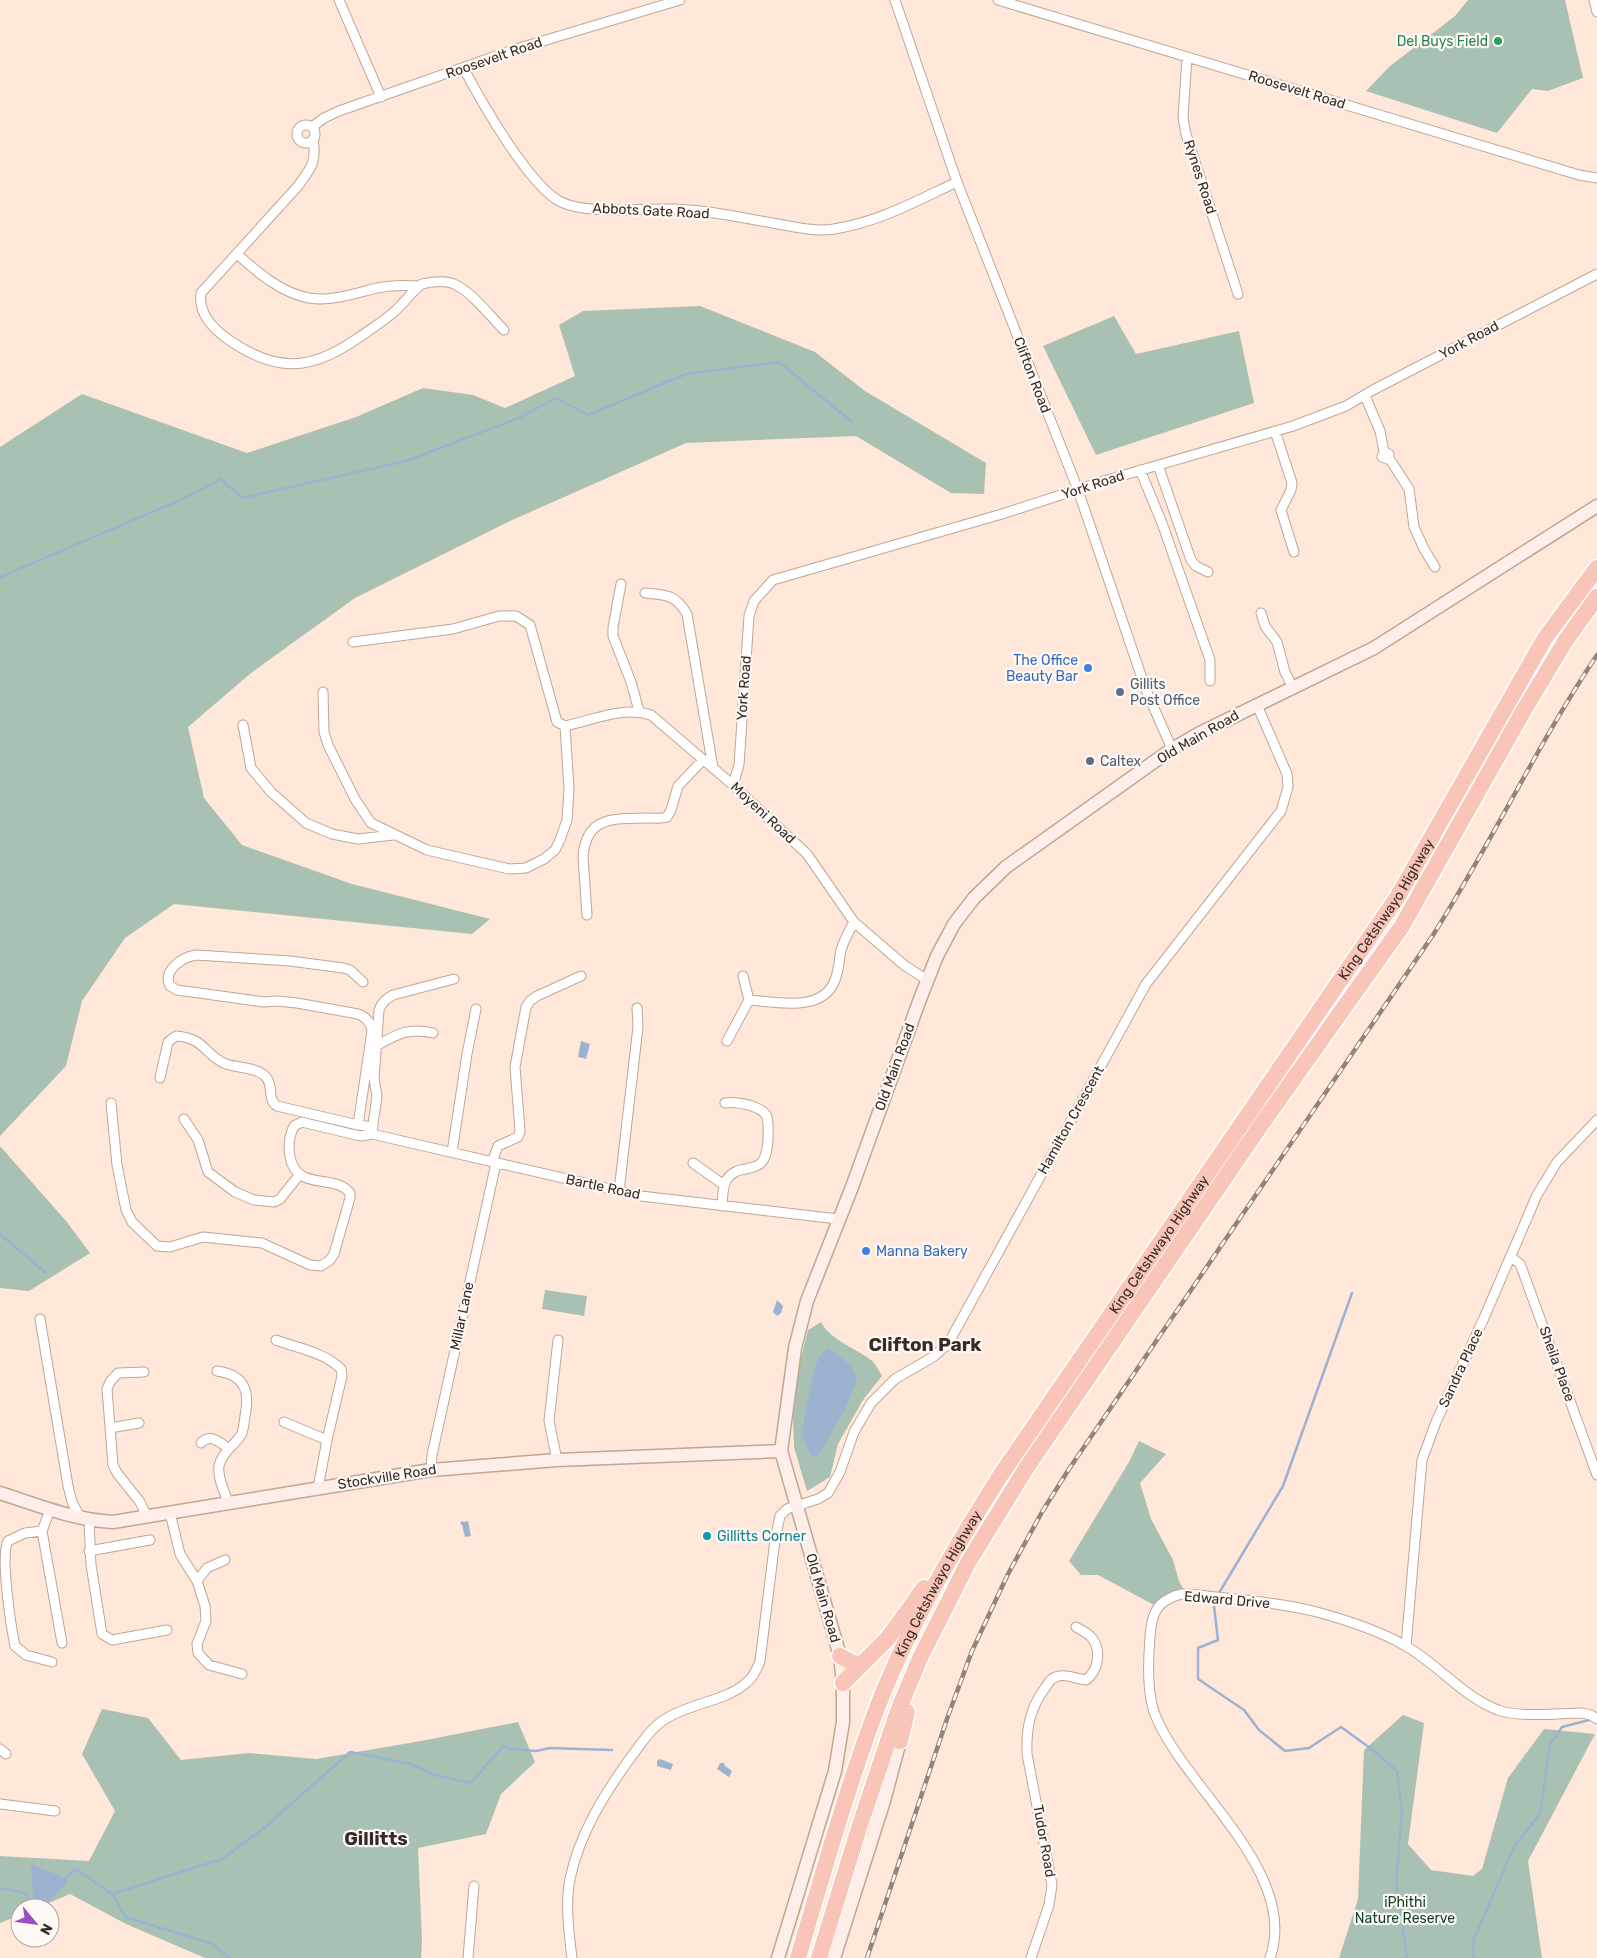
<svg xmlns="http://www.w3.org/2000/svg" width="1597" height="1958" viewBox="0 0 1597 1958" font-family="Rubik,sans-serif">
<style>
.green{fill:#a8c1b2}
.water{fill:#9bb3d1}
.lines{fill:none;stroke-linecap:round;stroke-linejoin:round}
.stream{stroke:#9bb3d1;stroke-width:2.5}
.street-casing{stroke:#c0a695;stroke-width:11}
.secondary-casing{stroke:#c0a695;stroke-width:15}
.highway-casing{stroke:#fff;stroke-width:19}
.street{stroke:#fff;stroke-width:9}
.secondary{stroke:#fdeeea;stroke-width:12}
.highway{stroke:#f8c5b8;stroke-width:16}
.rail-casing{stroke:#938379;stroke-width:4.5}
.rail{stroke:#fff9f5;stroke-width:2.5;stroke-dasharray:8;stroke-linecap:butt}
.leisure-dot{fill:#2e9e5b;stroke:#fff9f5;stroke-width:2}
.shop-dot{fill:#3f7fe0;stroke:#fff9f5;stroke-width:2}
.service-dot{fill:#5c6f8a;stroke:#fff9f5;stroke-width:2}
.culture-dot{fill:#0f9aa8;stroke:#fff9f5;stroke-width:2}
.labels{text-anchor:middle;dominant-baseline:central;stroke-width:4.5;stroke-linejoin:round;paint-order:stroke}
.leisure-label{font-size:14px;fill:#27864d;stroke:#fff9f5;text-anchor:end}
.street-label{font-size:14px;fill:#362b25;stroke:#fff9f5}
.shop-label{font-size:14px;fill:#366cbe;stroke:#fff9f5;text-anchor:end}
.service-label{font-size:14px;fill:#4e5e75;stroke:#fff9f5;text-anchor:start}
.culture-label{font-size:14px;fill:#0d838f;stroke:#fff9f5;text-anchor:start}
.park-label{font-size:14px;fill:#0f3f29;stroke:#fff9f5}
.district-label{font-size:19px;font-weight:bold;fill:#362b25;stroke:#fff9f5}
</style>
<rect width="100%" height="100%" fill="#ffe8da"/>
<path class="green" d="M 1468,0 L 1565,0 L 1583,78 L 1548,91 L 1532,89 L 1497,133 L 1366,91 L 1389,67 L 1455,16 Z
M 700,306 L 815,352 L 865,391 L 986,463 L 984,494 L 951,493 L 856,436 L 686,443 L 510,521 L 355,598 L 251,673 L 188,727 L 204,798 L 242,845 L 352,884 L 490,919 L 472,934 L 174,904 L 125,938 L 82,1001 L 66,1066 L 0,1136 L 0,447 L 82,394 L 247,453 L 356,417 L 423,388 L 473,395 L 505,408 L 575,376 L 559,325 L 583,311 Z
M 1114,316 L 1136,354 L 1239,331 L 1254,403 L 1096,455 L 1043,346 Z
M 0,1146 L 66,1221 L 90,1253 L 29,1291 L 0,1288 Z
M 545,1290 L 587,1296 L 584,1316 L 542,1309 Z
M 821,1322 C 829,1339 857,1349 871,1360 C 876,1364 879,1371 882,1376 L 863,1400 L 838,1444 L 830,1477 L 807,1491 L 794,1447 L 792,1393 L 808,1330 Z
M 1139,1441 L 1166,1454 L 1140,1483 L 1151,1519 L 1173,1560 L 1179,1581 L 1184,1590 L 1173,1592 L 1154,1605 L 1098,1575 L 1081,1575 L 1069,1561 L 1129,1462 Z
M 102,1709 L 148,1718 L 181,1760 L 249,1753 L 316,1759 L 421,1741 L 518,1722 L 535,1762 L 501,1794 L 486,1834 L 418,1848 L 422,1939 L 421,1958 L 205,1958 L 126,1924 L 70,1894 L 37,1908 L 20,1908 L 20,1915 L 0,1923 L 0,1856 L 89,1861 L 115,1811 L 82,1754 Z
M 1403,1715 L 1424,1723 L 1408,1844 L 1431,1870 L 1473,1876 L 1482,1869 L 1508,1778 L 1544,1729 L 1595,1734 L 1528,1861 L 1542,1958 L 1339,1958 L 1358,1899 L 1364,1750 Z"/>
<path class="water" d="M 581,1041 L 590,1044 L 586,1059 L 578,1057 Z
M 777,1300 L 783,1306 L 781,1313 L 777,1316 L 773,1312 Z
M 828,1348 L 851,1365 L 857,1380 L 845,1409 L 818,1456 L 810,1455 L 802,1436 L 804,1419 L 814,1368 L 821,1354 Z
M 462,1521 L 464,1522 L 468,1521 L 471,1536 L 465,1537 L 462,1525 L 460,1523 Z
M 660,1759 L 673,1764 L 671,1770 L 657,1766 L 657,1761 Z
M 720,1763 L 724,1763 L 725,1766 L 732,1771 L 729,1777 L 717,1769 Z
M 31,1864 L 66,1878 L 68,1883 C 55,1892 51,1906 34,1908 Z"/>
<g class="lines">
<path class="stream" d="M 0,577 L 178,501 L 221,479 L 242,498 L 406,461 L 519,418 L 556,398 L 588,415 L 686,374 L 779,362 L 852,422
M 0,1234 L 46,1273
M 1219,1593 L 1283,1486 L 1352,1293
M 1214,1606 L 1218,1640 L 1198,1648 L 1198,1679 L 1244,1710 L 1259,1730 L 1285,1751 L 1309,1748 L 1341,1727 L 1370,1748 L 1397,1771 L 1402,1811 L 1396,1881 L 1407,1958
M 65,1878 L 75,1869 L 112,1894 L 126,1917 L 212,1944 L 230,1958
M 0,1888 L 25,1893 L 28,1899 L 35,1902
M 112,1894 L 222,1859 L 264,1828 L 350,1752 L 411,1764 L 435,1775 L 471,1783 L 503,1746 L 512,1749 L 536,1751 L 550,1748 L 612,1750
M 1473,1958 L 1474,1939 L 1514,1847 L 1540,1814 L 1550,1744 L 1562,1727 L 1589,1720"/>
<defs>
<path id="street" d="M 339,0 L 381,97
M 895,0 L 957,182 L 1078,490 L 1146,690 L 1172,749
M 998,0 L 1579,175 L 1597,178
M 1594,0 L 1597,12
M 1187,57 L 1183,118 L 1186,134 L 1238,294
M 464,69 C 481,101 529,186 561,202 C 588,215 642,208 673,209 C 708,210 743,218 778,224 C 795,227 816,232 834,229 C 879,222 916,201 957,182
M297 134a9 9 0 1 1 18 0a9 9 0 1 1-18 0Z
M 312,127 L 324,118 L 339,111 L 516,49 L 680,0
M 313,139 C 317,162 311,168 298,186 L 201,293 C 198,314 213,329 229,340 C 277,373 311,371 358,338 C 371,329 384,321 395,311 C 404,303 412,291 422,284 C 431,282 445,280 454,284 C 471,291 491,317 504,330
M 237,254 C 257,272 281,293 309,298 C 331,302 356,293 377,288 C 391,285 405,285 419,286
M 1365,396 L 1380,431 L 1384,452 L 1382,457 L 1387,459 L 1389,454 L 1384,452
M 1275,431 L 1292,483 L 1291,490 L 1281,510 L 1294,552
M 1389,458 L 1409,489 L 1414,527 L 1424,549 L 1435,567
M 1158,465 L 1191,560 L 1196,566 L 1208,572
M 1140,470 L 1162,523 L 1210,660 L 1210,681
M 621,584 L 613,627 L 613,636 L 631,682 L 639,711
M 645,593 C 666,595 675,594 687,614 L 713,768
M 1261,613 L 1265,626 L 1277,642 L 1285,672 L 1293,688
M 353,642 L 453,629 L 499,616 L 516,616 L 530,625 L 557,722 L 565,726 C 594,720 622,706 651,715 L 733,785 L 807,854 L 854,922 L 904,965 L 927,980
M 323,692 L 324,732 L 328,745 L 355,799 L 371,823 L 427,850 L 509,869 L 526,868 L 544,859 L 555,850 L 560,840 L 567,820 L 569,789 L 565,726
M 243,725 L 251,768 L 271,792 L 306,823 L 332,834 L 358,839 L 393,835
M 733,785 L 739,765 L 749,616 L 754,601 L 773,580 L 1002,514 L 1107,480 L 1293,426 L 1346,406 L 1373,390 L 1597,274
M 587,915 L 583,857 C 586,815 615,819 647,818 C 654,818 661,819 667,817 L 671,810 L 678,786 L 703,760
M 743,976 L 749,1000
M 363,982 L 350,970 L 343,968 L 290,961 L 196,955 C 183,957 162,970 170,986 L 177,990 L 264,1002 L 277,1001 L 297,1003 L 358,1014 C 366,1017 371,1022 372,1031 L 358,1125 L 373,1127
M 727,1041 L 749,1000 C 776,1002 823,1013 835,980 C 839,970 839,960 841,950 C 844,940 849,931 854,922
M 376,1046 C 397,1034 409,1027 433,1033
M 160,1078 L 168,1042 L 176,1036 C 206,1038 205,1056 226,1064 C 238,1068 254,1067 264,1075 C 275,1084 266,1099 277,1106 L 358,1125
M 111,1103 L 117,1165 L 126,1210 L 132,1222 L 157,1246 L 170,1247 L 203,1237 L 251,1242 L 262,1243 L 310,1265 L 321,1266 L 330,1260 L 334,1254 L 350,1198 L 350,1193 C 334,1173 297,1192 290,1157 C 288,1146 289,1136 294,1126 L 302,1122 L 356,1135 L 362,1136 L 372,1134 L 641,1196 L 838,1219
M 184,1119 L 198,1140 L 208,1172 L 235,1192 L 254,1200 L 274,1202 L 280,1199 L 300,1174
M 372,1131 L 377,1096 L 374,1079 L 379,1010 C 382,1002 386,999 393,995 L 454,979
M 452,1152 L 467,1054 L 476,1009
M 492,1162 L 498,1146 L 518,1137 L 520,1131 L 515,1067 L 526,1007 L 530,1001 L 537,996 L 581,976
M 693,1163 L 724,1185
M 619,1191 L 638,1027 L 637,1008
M 722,1206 C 723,1197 722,1187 727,1179 C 737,1165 752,1172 761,1163 C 767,1157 767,1148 768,1141 C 768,1134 769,1124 767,1117 C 763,1106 736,1101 725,1103
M 1511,1257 L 1520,1264 L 1522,1269 L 1597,1475
M 40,1319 L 68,1486 L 72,1502 L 80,1517
M 276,1340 C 297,1348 324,1352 341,1369 L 342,1376 L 327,1440
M 217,1371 C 245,1375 250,1391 245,1416 C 244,1422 244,1429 241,1435 C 234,1446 222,1452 219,1466 C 217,1478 225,1493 229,1504
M 144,1372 L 118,1373 L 110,1382 L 107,1389 L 113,1465 L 117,1473 L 140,1502 L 147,1517
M 284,1422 L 327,1440 L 318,1488
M 110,1428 L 139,1423
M 201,1443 C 210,1433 219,1442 228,1448
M 557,1460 L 549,1421 L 558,1340
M 431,1470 L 432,1455 L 496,1163
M 50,1510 L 42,1531 L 62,1643
M 170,1513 L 180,1554 L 197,1581 L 205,1606 L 206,1621 L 197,1644 L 198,1653 L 209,1665 L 242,1674
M 89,1520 L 91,1565 L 102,1634 L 112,1640 L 167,1630
M 42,1531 L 25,1533 L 8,1541 C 0,1555 11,1627 15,1646 L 26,1655 L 52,1662
M 89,1551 L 150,1540
M 197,1581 L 207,1568 L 225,1560
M 1406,1646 L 1422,1460 L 1436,1422 L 1484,1318 L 1537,1195 L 1557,1162 L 1597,1120
M 0,1749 L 6,1754
M 0,1804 L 55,1811
M 468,1958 L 474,1886
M 572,1958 C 569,1933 565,1904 570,1879 C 579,1834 605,1793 631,1757 C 642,1743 651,1727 667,1718 C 689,1704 728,1700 746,1683 C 753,1678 757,1669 760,1661 L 775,1540 L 780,1516 L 787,1509 L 818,1499 L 828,1493 L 840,1472 L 854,1432 L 871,1403 L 895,1379 L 933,1357 L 948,1344 L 1146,984 L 1281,811 L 1288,787 L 1287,774 L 1257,705
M 1031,1958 L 1049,1905 L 1052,1885 L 1027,1754 C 1026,1729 1030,1708 1045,1688 C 1049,1682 1052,1677 1059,1676 C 1067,1674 1077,1679 1086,1680 C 1098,1671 1102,1651 1092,1638 C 1088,1633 1081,1630 1076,1627
M 1270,1958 C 1300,1873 1186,1789 1156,1717 C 1148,1698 1148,1674 1149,1654 C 1150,1640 1149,1617 1160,1605 C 1165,1600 1175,1595 1182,1594 C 1193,1594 1205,1596 1216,1597 C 1250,1600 1284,1604 1317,1612 C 1346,1620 1378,1630 1404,1645 C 1437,1663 1463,1697 1498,1710 C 1518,1718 1560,1713 1582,1713 L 1591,1715 L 1597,1719"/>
<path id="secondary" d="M 0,1493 C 37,1505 74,1520 113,1522 L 431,1470 L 557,1460 L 781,1451
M 778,1958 L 835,1771 L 843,1722 L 843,1683 L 840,1656 L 781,1451 L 795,1348 L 807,1301 L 852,1187 L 920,999 L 937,956 L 954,924 L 974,898 L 1006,867 L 1172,749 L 1200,733 L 1374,648 L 1597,506
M 834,1958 L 884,1801 L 900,1741"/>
<g id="highway">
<path d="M 840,1656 L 855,1664 L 863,1663"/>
<path d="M 843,1683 L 888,1638 L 924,1588"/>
<path d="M 900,1741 L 907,1712"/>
<path id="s1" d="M 798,1958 C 822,1877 845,1795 874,1716 C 906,1630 953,1550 1002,1473 L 1398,896 L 1545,638 L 1597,568"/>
<path d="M 819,1958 L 859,1828 L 898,1711 L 920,1658 L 969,1561 L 1027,1467 L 1096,1366 L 1263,1122 L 1402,926 L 1524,710 L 1566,640 L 1597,597"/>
</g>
</defs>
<use href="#street" class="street-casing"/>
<use href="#secondary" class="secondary-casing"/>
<use href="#highway" class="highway-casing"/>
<use href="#street" class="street"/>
<use href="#secondary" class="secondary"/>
<use href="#highway" class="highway"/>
<defs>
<path id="rail" d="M 867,1958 L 948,1716 L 972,1651 L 1008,1574 L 1042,1512 L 1069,1469 L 1433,935 C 1491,844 1537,745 1597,655"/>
</defs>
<use href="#rail" class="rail-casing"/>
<use href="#rail" class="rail"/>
</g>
<circle class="leisure-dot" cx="1498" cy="41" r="5"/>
<g class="shop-dot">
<circle cx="1088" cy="668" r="5"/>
<circle cx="866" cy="1251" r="5"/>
</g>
<g class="service-dot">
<circle cx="1120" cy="692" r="5"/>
<circle cx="1090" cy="761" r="5"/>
</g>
<circle class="culture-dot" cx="707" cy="1536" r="5"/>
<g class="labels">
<g class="leisure-label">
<text x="1488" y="41">Del Buys Field</text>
</g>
<g class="street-label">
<text transform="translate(494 58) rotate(-19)">Roosevelt Road</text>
<text transform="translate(1297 90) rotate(17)">Roosevelt Road</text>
<text transform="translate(1200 177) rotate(72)">Rynes Road</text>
<text transform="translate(651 211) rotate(3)">Abbots Gate Road</text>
<text transform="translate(1469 340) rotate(-28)">York Road</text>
<text transform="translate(1032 375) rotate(69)">Clifton Road</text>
<text transform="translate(1093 485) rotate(-18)">York Road</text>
<text transform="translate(744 688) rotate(-86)">York Road</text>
<text transform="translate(1198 737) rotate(-30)">Old Main Road</text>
<text transform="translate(763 813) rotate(43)">Moyeni Road</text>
<text stroke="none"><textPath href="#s1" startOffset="1211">King Cetshwayo Highway</textPath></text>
<text transform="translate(895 1067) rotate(-70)">Old Main Road</text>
<text transform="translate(1071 1120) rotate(-61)">Hamilton Crescent</text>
<text transform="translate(603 1187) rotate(12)">Bartle Road</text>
<text stroke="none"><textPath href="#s1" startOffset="806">King Cetshwayo Highway</textPath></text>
<text transform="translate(462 1316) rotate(-78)">Millar Lane</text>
<text transform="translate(1557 1364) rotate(70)">Sheila Place</text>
<text transform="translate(1461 1368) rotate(-65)">Sandra Place</text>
<text transform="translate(387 1477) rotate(-9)">Stockville Road</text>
<text stroke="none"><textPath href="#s1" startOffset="401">King Cetshwayo Highway</textPath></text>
<text transform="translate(823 1598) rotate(74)">Old Main Road</text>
<text transform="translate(1227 1600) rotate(5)">Edward Drive</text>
<text transform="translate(1044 1841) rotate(80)">Tudor Road</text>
</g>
<g class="shop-label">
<text x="1078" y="660">The Office<tspan x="1078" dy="16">Beauty Bar</tspan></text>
<text x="876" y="1251" text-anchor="start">Manna Bakery</text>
</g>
<g class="service-label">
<text x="1130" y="684">Gillits<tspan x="1130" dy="16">Post Office</tspan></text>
<text x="1100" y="761">Caltex</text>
</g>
<g class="culture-label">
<text x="717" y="1536">Gillitts Corner</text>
</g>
<g class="park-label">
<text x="1405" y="1902">iPhithi<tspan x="1405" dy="16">Nature Reserve</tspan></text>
</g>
<g class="district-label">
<text x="925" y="1344">Clifton Park</text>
<text x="376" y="1838">Gillitts</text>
</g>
</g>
<g transform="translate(35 1923) rotate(119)"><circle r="24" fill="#fff9f5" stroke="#afa7a2"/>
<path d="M0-4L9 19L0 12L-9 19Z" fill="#994dbf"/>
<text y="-8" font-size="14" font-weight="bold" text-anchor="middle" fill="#362b25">N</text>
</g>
</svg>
